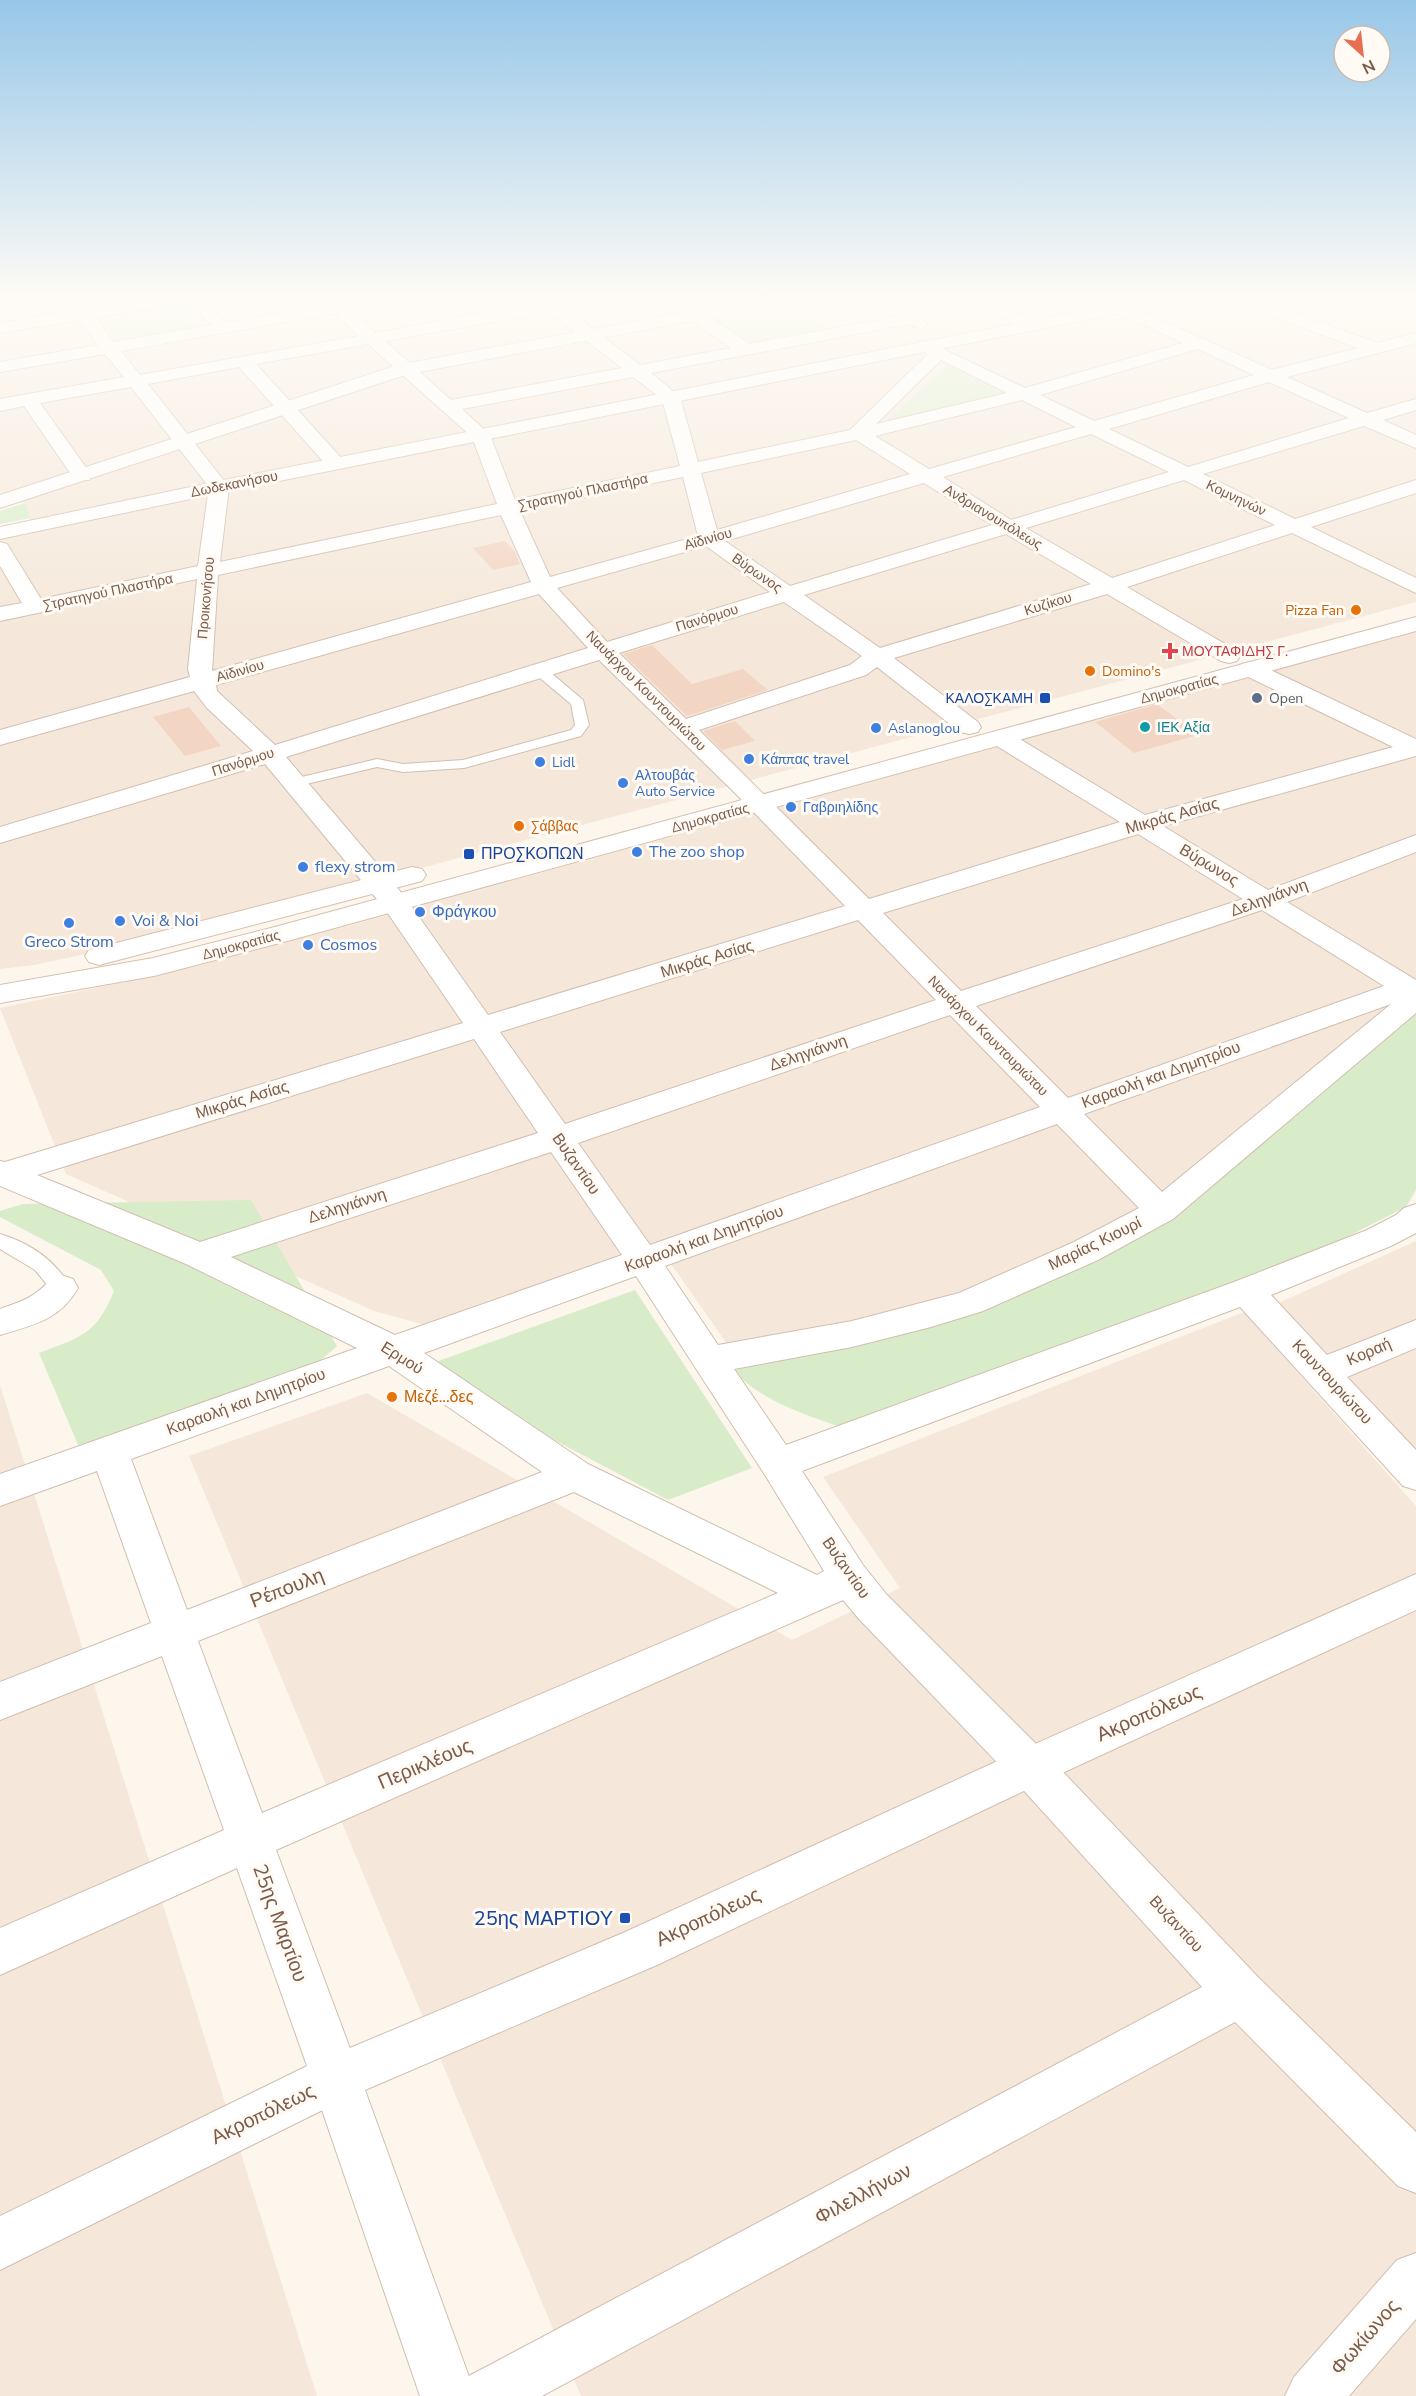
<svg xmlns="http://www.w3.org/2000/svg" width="1416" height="2396" viewBox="0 0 1416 2396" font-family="'Nunito Sans',sans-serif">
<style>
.residential{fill:#f5e8da}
.green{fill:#d8ecc9}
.building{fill:#f3d5c3}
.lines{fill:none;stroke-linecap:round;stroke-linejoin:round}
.service-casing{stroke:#d1beb0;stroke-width:2}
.pedestrian-casing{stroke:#d1beb0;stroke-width:3}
.minor-casing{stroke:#d1beb0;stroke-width:2}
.tertiary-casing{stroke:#d1beb0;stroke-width:2}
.secondary-casing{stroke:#d6c0b0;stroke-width:2}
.service{fill:#fff;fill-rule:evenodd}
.pedestrian{fill:#fff;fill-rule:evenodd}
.minor{fill:#fff;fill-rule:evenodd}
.tertiary{fill:#fff;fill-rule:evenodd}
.secondary{fill:#fff;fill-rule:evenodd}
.food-dot{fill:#e8710a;stroke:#fffaf3;stroke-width:2}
.health-dot{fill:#e0444e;stroke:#fffaf3;stroke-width:2}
.transit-dot{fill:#1a4fb4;stroke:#fffaf3;stroke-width:2}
.service-dot{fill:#5c6f8a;stroke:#fffaf3;stroke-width:2}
.culture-dot{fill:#0f9aa8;stroke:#fffaf3;stroke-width:2}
.shop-dot{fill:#3f7fe0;stroke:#fffaf3;stroke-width:2}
.labels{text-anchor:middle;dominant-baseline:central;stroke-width:6;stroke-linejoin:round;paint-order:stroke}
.far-street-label{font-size:14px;fill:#7a5c4d;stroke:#fffaf3}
.far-food-label{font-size:14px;fill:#c56008;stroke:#fffaf3;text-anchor:start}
.far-health-label{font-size:14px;fill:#be3a42;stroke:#fffaf3;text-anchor:start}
.far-transit-label{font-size:14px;fill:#164399;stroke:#fffaf3;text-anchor:end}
.far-service-label{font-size:14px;fill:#4e5e75;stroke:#fffaf3;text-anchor:start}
.far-culture-label{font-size:14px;fill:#0d838f;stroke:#fffaf3;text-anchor:start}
.far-shop-label{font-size:14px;fill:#366cbe;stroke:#fffaf3;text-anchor:start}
.street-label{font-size:16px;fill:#7a5c4d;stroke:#fffaf3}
.shop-label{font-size:16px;fill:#366cbe;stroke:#fffaf3;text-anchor:start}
.transit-label{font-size:16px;fill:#164399;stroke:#fffaf3;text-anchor:start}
.food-label{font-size:16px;fill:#c56008;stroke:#fffaf3;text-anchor:start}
.near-street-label{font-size:20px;fill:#7a5c4d;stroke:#fffaf3}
.near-transit-label{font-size:20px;fill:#164399;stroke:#fffaf3;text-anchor:end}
</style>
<rect width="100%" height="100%" fill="#fdf6ec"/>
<path class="residential" d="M 0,297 L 1416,297 L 1416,602 L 156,939 L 34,965 L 0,969 L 0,539 L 33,533 L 25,503 L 8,497 L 0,500 Z
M 1416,631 L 1416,992 L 1145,1218 L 990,1291 L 732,1351 L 662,1251 L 440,1329 L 374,1311 L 66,1174 L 0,1008 L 161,974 L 348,926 Z
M 1416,1241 L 1416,1454 L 1274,1305 Z
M 1244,1312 L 1416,1506 L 1416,2396 L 581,2396 L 189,1456 L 367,1393 L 792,1640 L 900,1588 L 823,1477 Z
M 0,1385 L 317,2396 L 0,2396 Z"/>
<path class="green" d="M 183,301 L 210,328 L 121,344 L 97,315 Z
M 793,307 L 831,331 L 746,347 L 710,322 Z
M 948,365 L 1004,393 L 882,425 Z
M 25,503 L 30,518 L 0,524 L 0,511 Z
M 1416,1000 L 1416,1190 L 1406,1207 L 1309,1256 L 843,1428 C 801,1413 752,1399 726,1360 L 872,1332 L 1133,1231 Z
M 251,1200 L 337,1346 L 292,1386 L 84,1459 L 39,1353 C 81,1337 96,1335 114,1291 L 101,1270 L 0,1217 L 0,1211 L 23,1204 Z
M 635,1290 L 752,1468 L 668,1500 L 437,1378 L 433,1363 Z"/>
<path class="building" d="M 505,541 L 515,552 L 520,564 L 493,570 L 473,548 Z
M 652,645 L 692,684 L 743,669 L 768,690 L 687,716 L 623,654 Z
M 1157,704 L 1198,735 L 1134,753 L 1095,722 Z
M 189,707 L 221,746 L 185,756 L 153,717 Z
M 735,721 L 755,741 L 722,750 L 703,731 Z"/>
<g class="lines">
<defs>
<path id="service" d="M 539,666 L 544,667 L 583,700 L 589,725 L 581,736 L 464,768 L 403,772 L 377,767 L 294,787 L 287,783 L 289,780 L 377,759 L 403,764 L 463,760 L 571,730 L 575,725 L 571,704 L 534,673 L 532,670 Z
M 0,1234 C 30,1243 56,1261 71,1288 L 68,1293 L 61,1295 L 54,1293 L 35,1270 L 0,1249 Z"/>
<path id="pedestrian" d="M 186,297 L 201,297 L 227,325 L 229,328 L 227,331 L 217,331 Z"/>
<path id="minor" d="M 62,297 L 79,297 L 88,309 L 157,297 L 196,297 L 188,302 L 95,317 L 114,342 L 327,305 L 320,297 L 338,297 L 343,302 L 371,297 L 408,297 L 400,302 L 352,310 L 375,333 L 539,303 L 533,297 L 551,297 L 556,300 L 575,297 L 611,297 L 609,300 L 566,308 L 640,365 L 731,348 L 689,319 L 687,315 L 689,311 L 701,311 L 749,344 L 896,317 L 866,297 L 886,297 L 928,324 L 920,329 L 909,324 L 651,373 L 680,397 L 698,462 L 850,430 L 928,354 L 917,346 L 920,342 L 926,341 L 1025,388 L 1183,343 L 1090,300 L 1088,297 L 1110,297 L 1272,370 L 1358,348 L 1228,300 L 1226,297 L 1250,297 L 1377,343 L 1416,333 L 1416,343 L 1287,377 L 1367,413 L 1416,399 L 1416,410 L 1383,420 L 1416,435 L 1416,448 L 1364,426 L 1203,474 L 1295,519 L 1416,480 L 1416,493 L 1311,527 L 1416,578 L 1416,593 L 1292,533 L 1127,587 L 1237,651 L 1240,656 L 1237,661 L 1229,663 L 1221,661 L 1107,594 L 894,658 L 978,722 L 981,727 L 978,732 L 969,734 L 960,732 L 877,667 L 866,675 L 699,730 L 869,899 L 1120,822 L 992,743 L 989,738 L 992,733 L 1001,731 L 1010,733 L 1145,815 L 1393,747 L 1242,674 L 1238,669 L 1242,664 L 1250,662 L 1258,664 L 1416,739 L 1416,756 L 1163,826 L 1268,890 L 1416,835 L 1416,852 L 1287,902 L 1416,980 L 1416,1013 L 1173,1219 L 1098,1260 L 983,1311 L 931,1327 L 852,1347 L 734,1369 L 786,1445 L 1234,1282 L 1367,1230 L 1396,1215 L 1404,1208 L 1416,1204 L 1416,1233 L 1391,1246 L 1271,1295 L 1327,1355 L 1416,1320 L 1416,1348 L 1347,1377 L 1416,1450 L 1416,1490 L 1403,1486 L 1240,1307 L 802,1471 L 863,1565 L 887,1595 L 1045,1753 L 1257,1976 L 1416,2132 L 1416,2193 L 1398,2186 L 1235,2022 L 542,2396 L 458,2396 L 467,2377 L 1202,1987 L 1015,1781 L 859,1619 L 843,1600 L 276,1850 L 361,2078 L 353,2095 L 0,2270 L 0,2216 L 307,2066 L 237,1868 L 0,1975 L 0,1928 L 224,1830 L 162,1656 L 0,1720 L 0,1682 L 151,1623 L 97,1471 L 0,1506 L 0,1474 L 357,1348 L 186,1264 L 0,1186 L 0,1161 L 5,1162 L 463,1023 L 385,909 L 265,764 L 0,843 L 0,827 L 253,751 L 207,708 L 194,691 L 0,745 L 0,730 L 190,677 L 188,669 L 197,579 L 0,621 L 0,607 L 22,603 L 0,566 L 0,542 L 7,544 L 41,599 L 198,566 L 209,487 L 131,387 L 40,403 L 92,476 L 89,480 L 75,480 L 24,406 L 0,411 L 0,399 L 124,377 L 105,354 L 0,372 L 0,362 L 98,345 L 79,320 L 0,333 L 0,323 L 72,311 ZM 549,312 L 622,368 L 451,400 L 385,341 ZM 336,313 L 359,336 L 140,375 L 121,351 ZM 368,344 L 472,437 L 497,504 L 220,562 L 229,487 L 148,384 L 239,367 L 329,468 L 343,468 L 346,464 L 343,460 L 256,364 ZM 1198,349 L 1254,375 L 1094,421 L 1040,395 ZM 941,360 L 1007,393 L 876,424 ZM 633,377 L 662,399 L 680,466 L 515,500 L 490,435 L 462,409 ZM 1269,382 L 1349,418 L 1188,467 L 1109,429 ZM 1022,400 L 1076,427 L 929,469 L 875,436 ZM 1091,434 L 1169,472 L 1011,520 L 943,477 ZM 856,440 L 910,474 L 717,530 L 701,473 ZM 683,477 L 698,536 L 550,577 L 520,511 ZM 1184,480 L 1275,525 L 1112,578 L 1026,528 ZM 924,483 L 992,525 L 790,586 L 725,541 ZM 501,515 L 531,582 L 212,671 L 218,575 ZM 1006,534 L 1091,584 L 880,648 L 804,595 ZM 706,546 L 770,592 L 607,642 L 557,588 ZM 539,594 L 588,648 L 275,745 L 217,691 L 216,685 ZM 784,602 L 862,656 L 850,665 L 686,719 L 619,653 ZM 599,660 L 736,794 L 845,906 L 488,1015 L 405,897 L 286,757 ZM 1138,834 L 1243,899 L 961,991 L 883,913 ZM 1262,910 L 1384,986 L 1068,1098 L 976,1006 ZM 858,920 L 936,1000 L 565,1124 L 500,1032 ZM 1391,1004 L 1162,1192 L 1084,1114 ZM 950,1015 L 1040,1107 L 650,1245 L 578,1143 ZM 474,1039 L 538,1133 L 200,1242 L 37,1175 ZM 1057,1124 L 1139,1208 L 1074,1242 L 959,1293 L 852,1321 L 718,1345 L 665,1266 ZM 551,1152 L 622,1255 L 395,1335 L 231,1257 ZM 636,1276 L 765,1475 L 824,1571 L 817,1575 L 588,1464 L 424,1353 ZM 389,1366 L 542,1472 L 187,1610 L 131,1459 ZM 574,1492 L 778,1593 L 262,1813 L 198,1641 Z
M 969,297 L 989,297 L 1036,322 L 1038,326 L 1030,331 L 1024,330 Z
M 61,1275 L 73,1279 L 78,1288 C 60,1320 33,1325 0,1335 L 0,1309 C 13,1304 26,1301 37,1292 C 47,1285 49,1279 61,1275 Z
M 1416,2253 L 1416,2319 L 1349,2396 L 1285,2396 L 1294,2377 L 1397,2260 Z"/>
<path id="tertiary" d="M 767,297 L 802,297 L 794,302 L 408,374 L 0,508 L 0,495 L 398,365 Z
M 1150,297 L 1183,297 L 1175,302 L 219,493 L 0,539 L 0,527 L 219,481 Z
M 1416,1574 L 1416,1610 L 1045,1781 L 657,1965 L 365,2090 L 476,2396 L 420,2396 L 311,2078 L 319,2061 L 623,1933 L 1015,1753 Z"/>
<path id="secondary" d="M 1416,617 L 1416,631 L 291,940 L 154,976 L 0,1003 L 0,985 L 153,958 L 271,928 Z
M 412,867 L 422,869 L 426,875 L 422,881 L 99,965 L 89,962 L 85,956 L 89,950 Z"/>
</defs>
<use href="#service" class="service-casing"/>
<use href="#pedestrian" class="pedestrian-casing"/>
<use href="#minor" class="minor-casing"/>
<use href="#tertiary" class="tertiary-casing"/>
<use href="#secondary" class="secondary-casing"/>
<use href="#service" class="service"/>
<use href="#pedestrian" class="pedestrian"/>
<use href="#minor" class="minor"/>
<use href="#tertiary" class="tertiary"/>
<use href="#secondary" class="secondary"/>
</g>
<linearGradient id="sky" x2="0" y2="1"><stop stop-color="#97c7e8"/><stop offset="0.47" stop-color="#fefbf6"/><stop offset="1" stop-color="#fefbf6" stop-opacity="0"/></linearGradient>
<rect width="1416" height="633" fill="url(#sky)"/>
<g class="food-dot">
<circle cx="1356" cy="610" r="6"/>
<circle cx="1090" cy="671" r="6"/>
<circle cx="519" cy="826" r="6"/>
<circle cx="392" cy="1397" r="6"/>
</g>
<path class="health-dot" d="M1167 642h6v6h6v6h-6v6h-6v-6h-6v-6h6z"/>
<g class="transit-dot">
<rect x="1039" y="692" width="12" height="12" rx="3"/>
<rect x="463" y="848" width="12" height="12" rx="3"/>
<rect x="619" y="1912" width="12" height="12" rx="3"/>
</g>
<circle class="service-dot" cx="1257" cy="698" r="6"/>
<circle class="culture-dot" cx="1145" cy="727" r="6"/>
<g class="shop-dot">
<circle cx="876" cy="728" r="6"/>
<circle cx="749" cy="759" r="6"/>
<circle cx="540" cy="762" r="6"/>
<circle cx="623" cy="783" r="6"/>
<circle cx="791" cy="807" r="6"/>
<circle cx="637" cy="852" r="6"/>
<circle cx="303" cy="867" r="6"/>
<circle cx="420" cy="912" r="6"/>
<circle cx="120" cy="921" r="6"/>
<circle cx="69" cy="923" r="6"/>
<circle cx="308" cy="945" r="6"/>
</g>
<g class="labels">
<g class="far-street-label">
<text transform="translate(234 484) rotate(-11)">Δωδεκανήσου</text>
<text transform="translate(583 492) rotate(-12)">Στρατηγού Πλαστήρα</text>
<text transform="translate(1236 498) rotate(26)">Κομνηνών</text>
<text transform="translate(993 517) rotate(31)">Ανδριανουπόλεως</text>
<text transform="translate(708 539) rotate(-16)">Αϊδινίου</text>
<text transform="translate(757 573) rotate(35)">Βύρωνος</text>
<text transform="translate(108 592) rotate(-12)">Στρατηγού Πλαστήρα</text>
<text transform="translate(206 598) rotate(-85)">Προικονήσου</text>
<text transform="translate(1048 604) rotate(-17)">Κυζίκου</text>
<text transform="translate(707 618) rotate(-17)">Πανόρμου</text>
<text transform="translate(240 671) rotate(-16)">Αϊδινίου</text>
<text transform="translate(1179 689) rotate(-15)">Δημοκρατίας</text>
<text transform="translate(646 691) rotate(45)">Ναυάρχου Κουντουριώτου</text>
<text transform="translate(243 762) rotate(-18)">Πανόρμου</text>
<text transform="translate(710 818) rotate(-15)">Δημοκρατίας</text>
<text transform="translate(241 945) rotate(-15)">Δημοκρατίας</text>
<text transform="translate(988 1036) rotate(45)">Ναυάρχου Κουντουριώτου</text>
</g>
<g class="far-food-label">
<text x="1344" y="610" text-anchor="end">Pizza Fan</text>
<text x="1102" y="671">Domino's</text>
<text x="531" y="826">Σάββας</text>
</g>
<g class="far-health-label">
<text x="1182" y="651">ΜΟΥΤΑΦΙΔΗΣ Γ.</text>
</g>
<g class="far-transit-label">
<text x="1033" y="698">ΚΑΛΟΣΚΑΜΗ</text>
</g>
<g class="far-service-label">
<text x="1269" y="698">Open</text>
</g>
<g class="far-culture-label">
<text x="1157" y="727">ΙΕΚ Αξία</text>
</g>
<g class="far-shop-label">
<text x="888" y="728">Aslanoglou</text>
<text x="761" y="759">Κάππας travel</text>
<text x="552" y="762">Lidl</text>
<text x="635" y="775">Αλτουβάς<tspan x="635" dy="16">Auto Service</tspan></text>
<text x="803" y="807">Γαβριηλίδης</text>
</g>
<g class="street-label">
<text transform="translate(1172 816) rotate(-16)">Μικράς Ασίας</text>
<text transform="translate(1209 865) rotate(31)">Βύρωνος</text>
<text transform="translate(1269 898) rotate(-20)">Δεληγιάννη</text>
<text transform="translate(707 959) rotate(-17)">Μικράς Ασίας</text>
<text transform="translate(808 1053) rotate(-19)">Δεληγιάννη</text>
<text transform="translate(1161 1075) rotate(-20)">Καραολή και Δημητρίου</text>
<text transform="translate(242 1100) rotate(-17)">Μικράς Ασίας</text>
<text transform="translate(576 1164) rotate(55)">Βυζαντίου</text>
<text transform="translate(347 1206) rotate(-18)">Δεληγιάννη</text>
<text transform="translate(704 1239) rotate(-20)">Καραολή και Δημητρίου</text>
<text transform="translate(1095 1244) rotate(-26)">Μαρίας Κιουρί</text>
<text transform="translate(1369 1352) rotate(-23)">Κοραή</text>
<text transform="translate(402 1358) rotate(32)">Ερμού</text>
<text transform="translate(1332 1382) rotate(47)">Κουντουριώτου</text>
<text transform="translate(246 1402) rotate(-20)">Καραολή και Δημητρίου</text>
<text transform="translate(846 1568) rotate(55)">Βυζαντίου</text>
<text transform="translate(1176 1924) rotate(47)">Βυζαντίου</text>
</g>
<g class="shop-label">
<text x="649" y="852">The zoo shop</text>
<text x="315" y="867">flexy strom</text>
<text x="432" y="912">Φράγκου</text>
<text x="132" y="921">Voi &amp; Noi</text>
<text x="69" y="942" text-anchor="middle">Greco Strom</text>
<text x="320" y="945">Cosmos</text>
</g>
<g class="transit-label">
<text x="481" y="854">ΠΡΟΣΚΟΠΩΝ</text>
</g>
<g class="food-label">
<text x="404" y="1397">Μεζέ...δες</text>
</g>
<g class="near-street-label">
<text transform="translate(287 1588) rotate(-21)">Ρέπουλη</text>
<text transform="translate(1149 1713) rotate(-24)">Ακροπόλεως</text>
<text transform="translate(425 1764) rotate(-23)">Περικλέους</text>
<text transform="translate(708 1917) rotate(-25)">Ακροπόλεως</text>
<text transform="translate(280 1923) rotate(70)">25ης Μαρτίου</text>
<text transform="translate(263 2114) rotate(-26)">Ακροπόλεως</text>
<text transform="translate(863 2194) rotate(-28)">Φιλελλήνων</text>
<text transform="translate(1365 2337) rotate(-49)">Φωκίωνος</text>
</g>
<g class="near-transit-label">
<text x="613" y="1918">25ης ΜΑΡΤΙΟΥ</text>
</g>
</g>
<g transform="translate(1362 54) rotate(153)"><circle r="28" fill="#fffaf3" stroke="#cabbb1" stroke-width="1.5"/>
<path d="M0-4.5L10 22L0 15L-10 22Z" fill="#e76f51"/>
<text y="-9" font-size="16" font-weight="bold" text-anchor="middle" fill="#7a5c4d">N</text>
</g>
</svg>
